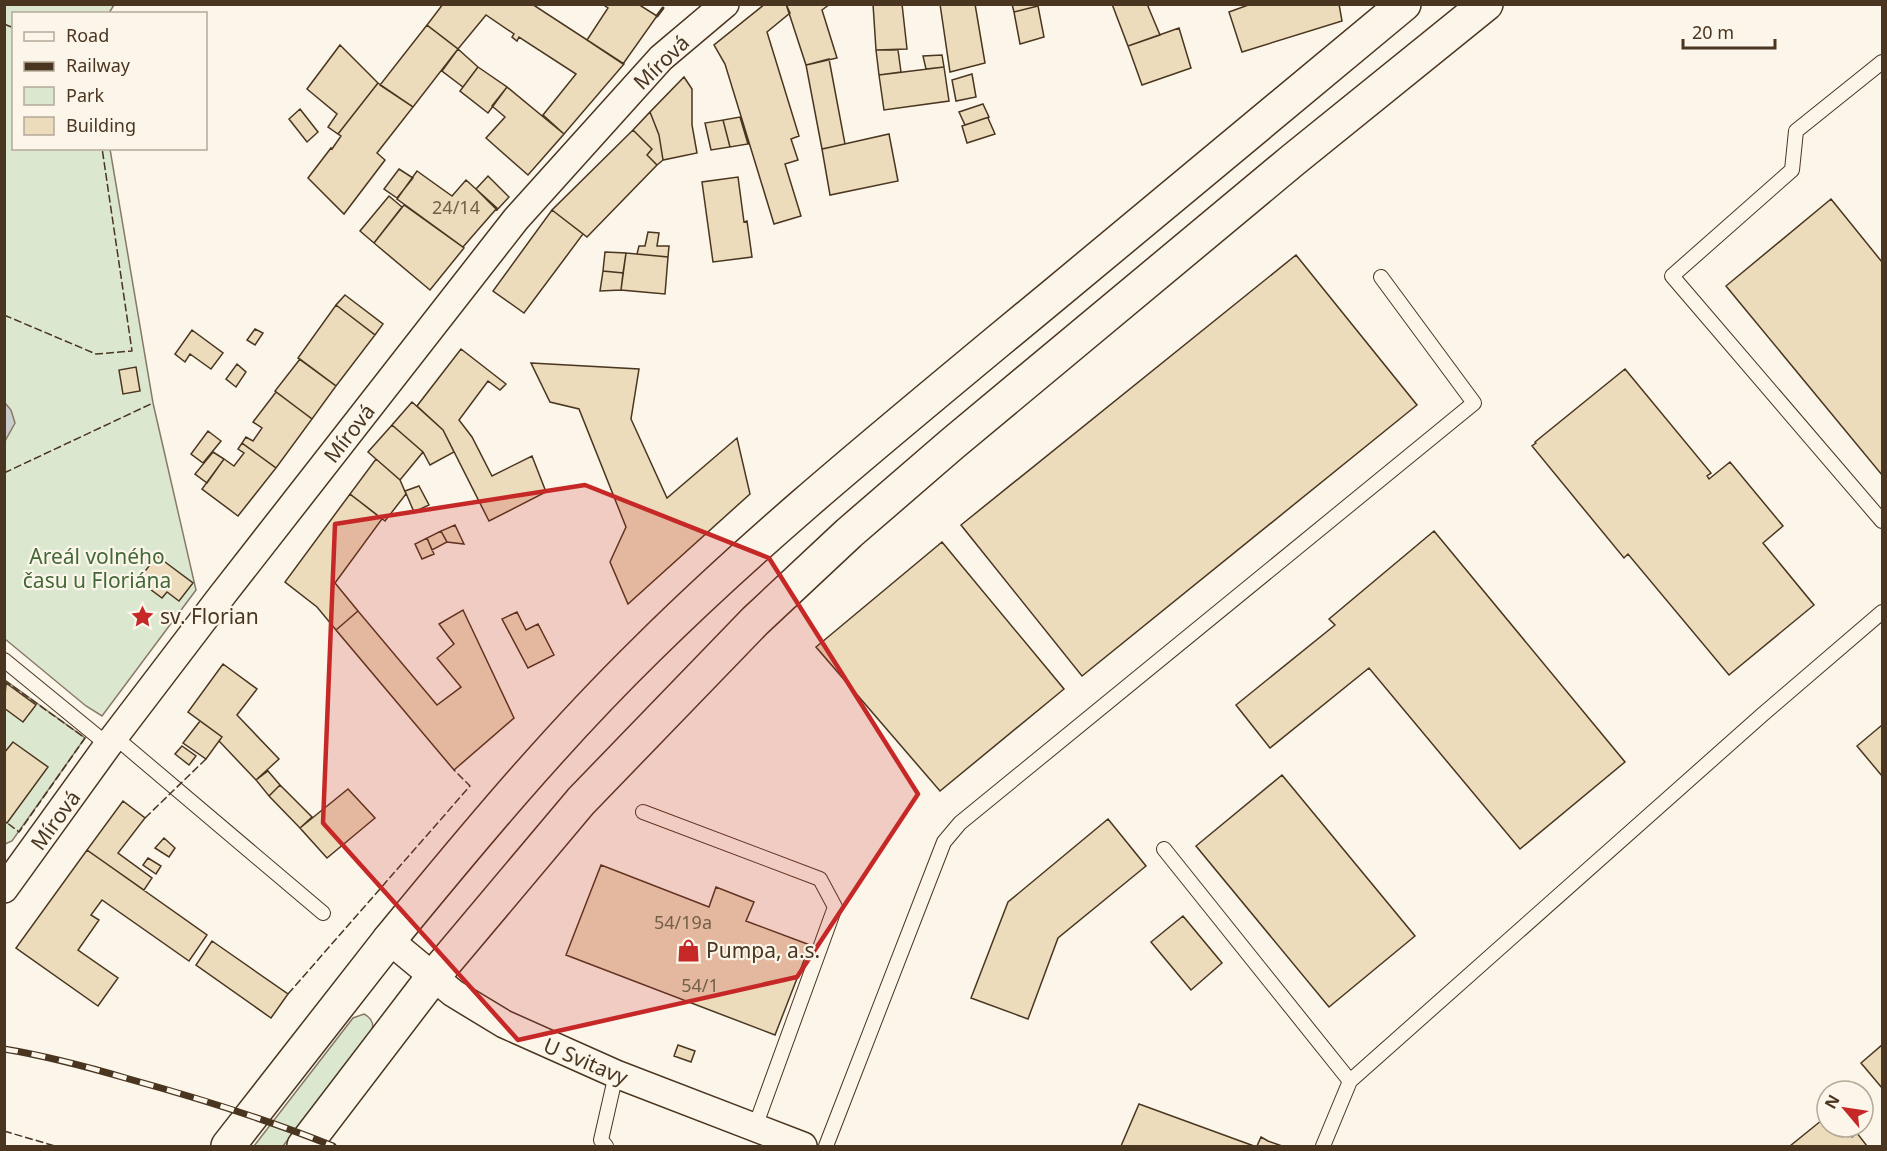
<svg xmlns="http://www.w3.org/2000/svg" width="1887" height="1151" viewBox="0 0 1887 1151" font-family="'Noto Sans',sans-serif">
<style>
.green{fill:#dce7d0;stroke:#887966;stroke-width:1.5}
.water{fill:#c9cecd;stroke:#887966;stroke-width:1.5}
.building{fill:#ecdcbc;stroke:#4a3520;stroke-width:1.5}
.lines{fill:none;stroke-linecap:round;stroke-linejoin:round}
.lane-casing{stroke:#4a3520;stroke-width:16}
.street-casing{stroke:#4a3520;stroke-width:30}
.secondary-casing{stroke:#4a3520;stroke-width:36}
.highway-casing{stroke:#4a3520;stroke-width:36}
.lane{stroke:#fbf6e9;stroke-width:14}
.street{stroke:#fbf6e9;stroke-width:27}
.secondary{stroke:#fbf6e9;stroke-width:33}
.highway{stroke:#fbf6e9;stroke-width:33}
.rail-casing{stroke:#4a3520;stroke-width:7}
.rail{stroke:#fbf6e9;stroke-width:4.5;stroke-dasharray:14;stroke-linecap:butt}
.fence{stroke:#4a3520;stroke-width:1.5;stroke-dasharray:8 3;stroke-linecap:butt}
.wall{stroke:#4a3520;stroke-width:3}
.marked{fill:#c62828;fill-opacity:0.2;stroke:#c62828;stroke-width:4.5;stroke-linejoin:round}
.labels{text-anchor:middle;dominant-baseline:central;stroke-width:4.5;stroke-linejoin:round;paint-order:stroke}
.number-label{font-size:18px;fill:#725f47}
.street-label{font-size:21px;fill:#4a3520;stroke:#fbf6e9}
.park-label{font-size:21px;fill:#436837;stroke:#fbf6e9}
.poi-label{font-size:21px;fill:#4a3520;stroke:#fbf6e9;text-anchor:start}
</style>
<rect width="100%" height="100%" fill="#fbf6e9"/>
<path class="green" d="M 4,5 L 114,5 L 109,13 L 14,14 L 14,148 L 110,149 L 153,403 L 196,590 L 102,716 L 86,706 L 5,639 Z
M 5,680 L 85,738 L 12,841 L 5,844 Z
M 364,1014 C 373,1019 375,1026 370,1034 L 283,1146 L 254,1146 L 353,1018 Z"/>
<path class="water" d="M 5,403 L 11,410 L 15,423 L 5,441 Z"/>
<path class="building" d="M 443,4 L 532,4 L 624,64 L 564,134 L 543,115 L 576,74 L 519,37 L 517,41 L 512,37 L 514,34 L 486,15 L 458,49 L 427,25 Z
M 602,4 L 638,4 L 657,16 L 623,64 L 587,40 L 608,8 Z
M 765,4 L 786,4 L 790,13 L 767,32 L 799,136 L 791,139 L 798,160 L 785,164 L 801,216 L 774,224 L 725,64 L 714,45 Z
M 786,4 L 830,4 L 822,10 L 837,58 L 806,65 Z
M 873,4 L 902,4 L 907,49 L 876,50 Z
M 940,4 L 975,4 L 985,63 L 950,72 Z
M 1012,4 L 1038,4 L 1038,6 L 1014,12 Z
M 1112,4 L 1147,4 L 1160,35 L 1128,46 Z
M 1251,4 L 1339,4 L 1342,21 L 1242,52 L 1229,12 Z
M 1038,6 L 1044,37 L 1020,44 L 1014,12 Z
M 427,25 L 458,49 L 413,107 L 380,85 Z
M 1179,28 L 1191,68 L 1142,85 L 1128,46 Z
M 340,45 L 378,83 L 338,134 L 328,127 L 337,114 L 307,89 Z
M 458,49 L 478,67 L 463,87 L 442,71 Z
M 876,50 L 898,50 L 901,72 L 879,75 Z
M 942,55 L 944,67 L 926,69 L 923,56 Z
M 829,59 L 845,144 L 822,149 L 806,65 Z
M 478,67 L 507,87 L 488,113 L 460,91 Z
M 944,67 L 949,101 L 884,110 L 879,75 Z
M 972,74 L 976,97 L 956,101 L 952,80 Z
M 684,77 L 692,89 L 692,125 L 697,153 L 663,160 L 659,135 L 650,112 Z
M 378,83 L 413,107 L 377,153 L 385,160 L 344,214 L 308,178 L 331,148 L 332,149 L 341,136 L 338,134 Z
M 507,87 L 564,134 L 528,175 L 486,138 L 505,117 L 492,106 Z
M 983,104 L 989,117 L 965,125 L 959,112 Z
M 300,109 L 318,132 L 307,142 L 289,119 Z
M 650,112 L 659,135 L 663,160 L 657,165 L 647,155 L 652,149 L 633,130 Z
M 740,117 L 748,144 L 730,147 L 723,120 Z
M 989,117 L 988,118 L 995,134 L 967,143 L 962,126 Z
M 723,120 L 730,147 L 711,150 L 705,123 Z
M 633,130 L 652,149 L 647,155 L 657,165 L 587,237 L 552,210 Z
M 889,134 L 898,181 L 830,195 L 822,149 Z
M 399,169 L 413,178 L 397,198 L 384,189 Z
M 417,171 L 452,196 L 466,180 L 497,208 L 463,247 L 397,199 Z
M 488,176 L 509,197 L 497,210 L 476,189 Z
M 738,177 L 744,222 L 747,221 L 752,257 L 713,262 L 702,182 Z
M 389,196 L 402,207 L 374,243 L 360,231 Z
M 1831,199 L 1882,262 L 1882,475 L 1726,286 Z
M 404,205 L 464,248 L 430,290 L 374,243 Z
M 552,210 L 583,234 L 524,313 L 493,291 Z
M 648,232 L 659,233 L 657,246 L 669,246 L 668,257 L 637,254 L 639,246 L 645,246 Z
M 605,252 L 626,253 L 623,273 L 603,271 Z
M 626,253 L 668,257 L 665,294 L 621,290 Z
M 1296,255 L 1417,405 L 1082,676 L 961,525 Z
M 603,271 L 623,273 L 621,290 L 600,291 Z
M 345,295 L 383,324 L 375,335 L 336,305 Z
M 336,305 L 375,335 L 336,386 L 298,358 Z
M 255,329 L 263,333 L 255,345 L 247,340 Z
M 192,330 L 223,353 L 211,369 L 190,354 L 185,362 L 175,354 Z
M 461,349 L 506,384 L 500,390 L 488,381 L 459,420 L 472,437 L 492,476 L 532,456 L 546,492 L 489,521 L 443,430 L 417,406 Z
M 300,359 L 336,386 L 312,419 L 275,391 Z
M 531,363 L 639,369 L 631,419 L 667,498 L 737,438 L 750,494 L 628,604 L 610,562 L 626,527 L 579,409 L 550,402 Z
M 237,364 L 246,372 L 236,387 L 226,379 Z
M 136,367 L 140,391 L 123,394 L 119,370 Z
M 1625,369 L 1711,473 L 1707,476 L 1709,479 L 1730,462 L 1783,526 L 1763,543 L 1814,605 L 1729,675 L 1628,554 L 1624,558 L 1532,446 L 1536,443 L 1535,442 Z
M 276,392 L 312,419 L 276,468 L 242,443 L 246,437 L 253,441 L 262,428 L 253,422 Z
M 412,402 L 443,430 L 454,452 L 430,465 L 423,452 L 392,425 Z
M 392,425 L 423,452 L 400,480 L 368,452 Z
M 208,431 L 221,441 L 203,463 L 191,454 Z
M 242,443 L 276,468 L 238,516 L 202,489 L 224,459 L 234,466 L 244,453 L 238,449 Z
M 213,452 L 224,459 L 207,483 L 195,474 Z
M 376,459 L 400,480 L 406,494 L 385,521 L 350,494 Z
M 419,486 L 429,505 L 414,512 L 405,491 Z
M 350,494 L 382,519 L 335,583 L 358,611 L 336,630 L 317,607 L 285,582 Z
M 455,525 L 464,544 L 447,542 L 441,531 Z
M 441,531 L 447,542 L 432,550 L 427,538 Z
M 1434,531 L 1625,762 L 1520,849 L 1369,668 L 1270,748 L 1236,705 L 1335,625 L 1329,619 Z
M 427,538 L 434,554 L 422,559 L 415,544 Z
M 942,542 L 1064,689 L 940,791 L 816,647 Z
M 157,556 L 193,583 L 179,601 L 167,592 L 162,598 L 138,580 Z
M 463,610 L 514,718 L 454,770 L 336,630 L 358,611 L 437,705 L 461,687 L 437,658 L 454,644 L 439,624 Z
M 517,612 L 526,630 L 538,624 L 554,655 L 528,668 L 502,619 Z
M 223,664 L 257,689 L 237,715 L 279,759 L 256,780 L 219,741 L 222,737 L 188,712 Z
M 6,683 L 36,705 L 23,722 L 4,708 Z
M 200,721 L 222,737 L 206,759 L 183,743 Z
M 1882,725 L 1882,776 L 1857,746 Z
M 13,742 L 48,767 L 7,823 L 4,821 L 4,753 Z
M 182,746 L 196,756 L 189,765 L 175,754 Z
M 268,771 L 280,785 L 269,796 L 256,780 Z
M 1282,775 L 1415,936 L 1329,1007 L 1196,846 Z
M 280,785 L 312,817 L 300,828 L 269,796 Z
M 348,789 L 375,818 L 327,858 L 300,828 Z
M 123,801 L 145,818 L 118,853 L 152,878 L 144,890 L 87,850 Z
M 1108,819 L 1146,866 L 1058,938 L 1028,1019 L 971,998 L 1008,902 Z
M 164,838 L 175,848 L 169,857 L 155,848 Z
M 87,850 L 207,935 L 189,961 L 102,900 L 91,915 L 99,920 L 78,950 L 118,978 L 98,1006 L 16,948 Z
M 148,858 L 161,866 L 156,874 L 143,865 Z
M 601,865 L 709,907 L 716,887 L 754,902 L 746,921 L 810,945 L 775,1035 L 566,955 Z
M 1183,916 L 1222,963 L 1191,990 L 1151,942 Z
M 212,941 L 288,994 L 271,1018 L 196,965 Z
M 678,1045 L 695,1051 L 691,1062 L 674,1056 Z
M 1882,1045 L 1882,1088 L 1861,1063 Z
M 1139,1104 L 1254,1146 L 1121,1146 Z
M 1827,1116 L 1827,1127 L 1845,1127 L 1852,1137 L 1857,1133 L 1867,1146 L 1790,1146 Z
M 1261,1137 L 1268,1141 L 1282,1146 L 1257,1146 Z"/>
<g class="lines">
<defs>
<path id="lane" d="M 1882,521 L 1672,276 L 1792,170 L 1796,131 L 1882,62
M 4,660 L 108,745
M 115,737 L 323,913
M 643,812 L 820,879 L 835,907 L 755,1127
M 1164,849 L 1350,1081
M 606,1146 L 601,1140 L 616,1074
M 826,1146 L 944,842 L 960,823 L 1474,403 L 1381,277
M 1323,1146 L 1350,1081 L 1762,715 L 1882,612"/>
<path id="street" d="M 4,889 L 108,745 L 220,598 L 516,219 L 661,58 L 725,4
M 389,940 L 453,993 L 504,1024 L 616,1074 L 803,1146"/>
<path id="secondary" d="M 228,1146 L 389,940
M 304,1146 L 433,977"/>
<path id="highway" d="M 389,940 C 471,840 554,740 647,649 C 757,540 878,441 997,342 C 1133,230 1268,117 1404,4
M 433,977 L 581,801 L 755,621 L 849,533 L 952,444 L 1293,160 L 1486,4"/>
</defs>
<use href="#lane" class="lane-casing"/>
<use href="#street" class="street-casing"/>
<use href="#secondary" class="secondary-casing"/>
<use href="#highway" class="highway-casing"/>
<use href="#lane" class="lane"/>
<use href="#street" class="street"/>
<use href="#secondary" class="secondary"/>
<use href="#highway" class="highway"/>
<defs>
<path id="rail" d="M 4,1049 C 47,1056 88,1067 129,1079 C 198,1098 266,1119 333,1146"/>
</defs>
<use href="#rail" class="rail-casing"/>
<use href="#rail" class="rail"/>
<path class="fence" d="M 4,24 L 14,28
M 4,315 L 96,354 L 132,351 L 102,148
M 4,473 L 153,403
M 4,680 L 85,738 L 19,832 L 6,822
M 145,818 L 206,759
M 288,994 L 470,786 L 454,770
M 4,1131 L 55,1146"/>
<path class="wall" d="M 657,16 L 663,8"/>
</g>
<path class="marked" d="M 585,485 L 769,558 L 918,794 L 797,977 L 518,1040 L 323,823 L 335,524 Z"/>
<defs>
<symbol id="sight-bare" viewBox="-9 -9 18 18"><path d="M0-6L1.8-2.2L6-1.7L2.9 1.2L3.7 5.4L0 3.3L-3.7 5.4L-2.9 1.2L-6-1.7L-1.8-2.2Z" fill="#c62828" stroke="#fbf6e9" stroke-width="2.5" paint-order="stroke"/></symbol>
<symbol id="shop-bare" viewBox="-9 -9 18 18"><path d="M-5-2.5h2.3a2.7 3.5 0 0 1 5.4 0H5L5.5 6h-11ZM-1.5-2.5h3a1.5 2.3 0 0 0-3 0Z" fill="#c62828" stroke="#fbf6e9" stroke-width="2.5" paint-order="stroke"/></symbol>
</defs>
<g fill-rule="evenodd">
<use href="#sight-bare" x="126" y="600" width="33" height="33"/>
<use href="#shop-bare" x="672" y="934" width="33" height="33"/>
</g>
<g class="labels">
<g class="number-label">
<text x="456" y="207">24/14</text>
<text x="683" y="922">54/19a</text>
<text x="700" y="985">54/1</text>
</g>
<g class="street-label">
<text transform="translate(661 62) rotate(-44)">Mírová</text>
<text transform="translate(349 433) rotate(-52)">Mírová</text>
<text transform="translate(55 820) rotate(-54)">Mírová</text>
<text transform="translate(586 1061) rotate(23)">U Svitavy</text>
</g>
<g class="park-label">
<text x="97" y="556">Areál volného<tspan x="97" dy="24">času u Floriána</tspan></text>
</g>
<g class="poi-label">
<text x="160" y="616">sv. Florian</text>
<text x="706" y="950">Pumpa, a.s.</text>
</g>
</g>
<rect width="1887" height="1151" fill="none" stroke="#4a3520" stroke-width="12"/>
<rect x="12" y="12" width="195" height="138" fill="#fbf6e9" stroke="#b4a999" stroke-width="1.5"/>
<rect x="24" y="32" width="30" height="9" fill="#fbf6e9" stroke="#b4a999" stroke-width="1.5"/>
<text x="66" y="42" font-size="18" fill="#4a3520">Road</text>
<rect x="24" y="62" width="30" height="9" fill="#4a3520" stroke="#b4a999" stroke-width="1.5"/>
<text x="66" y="72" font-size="18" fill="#4a3520">Railway</text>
<rect x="24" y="87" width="30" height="18" fill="#dce7d0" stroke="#b4a999" stroke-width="1.5"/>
<text x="66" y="102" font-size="18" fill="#4a3520">Park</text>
<rect x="24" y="117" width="30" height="18" fill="#ecdcbc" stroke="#b4a999" stroke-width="1.5"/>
<text x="66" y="132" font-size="18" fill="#4a3520">Building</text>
<g transform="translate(1845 1109) rotate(299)"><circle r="28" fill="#fbf6e9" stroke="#b4a999" stroke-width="1.5"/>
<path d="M0-4.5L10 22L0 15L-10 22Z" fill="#c62828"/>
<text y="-9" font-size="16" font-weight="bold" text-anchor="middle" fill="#4a3520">N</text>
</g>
<path d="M1683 39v9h92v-9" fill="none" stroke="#4a3520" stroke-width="3"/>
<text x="1692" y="39" font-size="18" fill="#4a3520" stroke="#fbf6e9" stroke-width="4.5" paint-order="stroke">20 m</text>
</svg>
